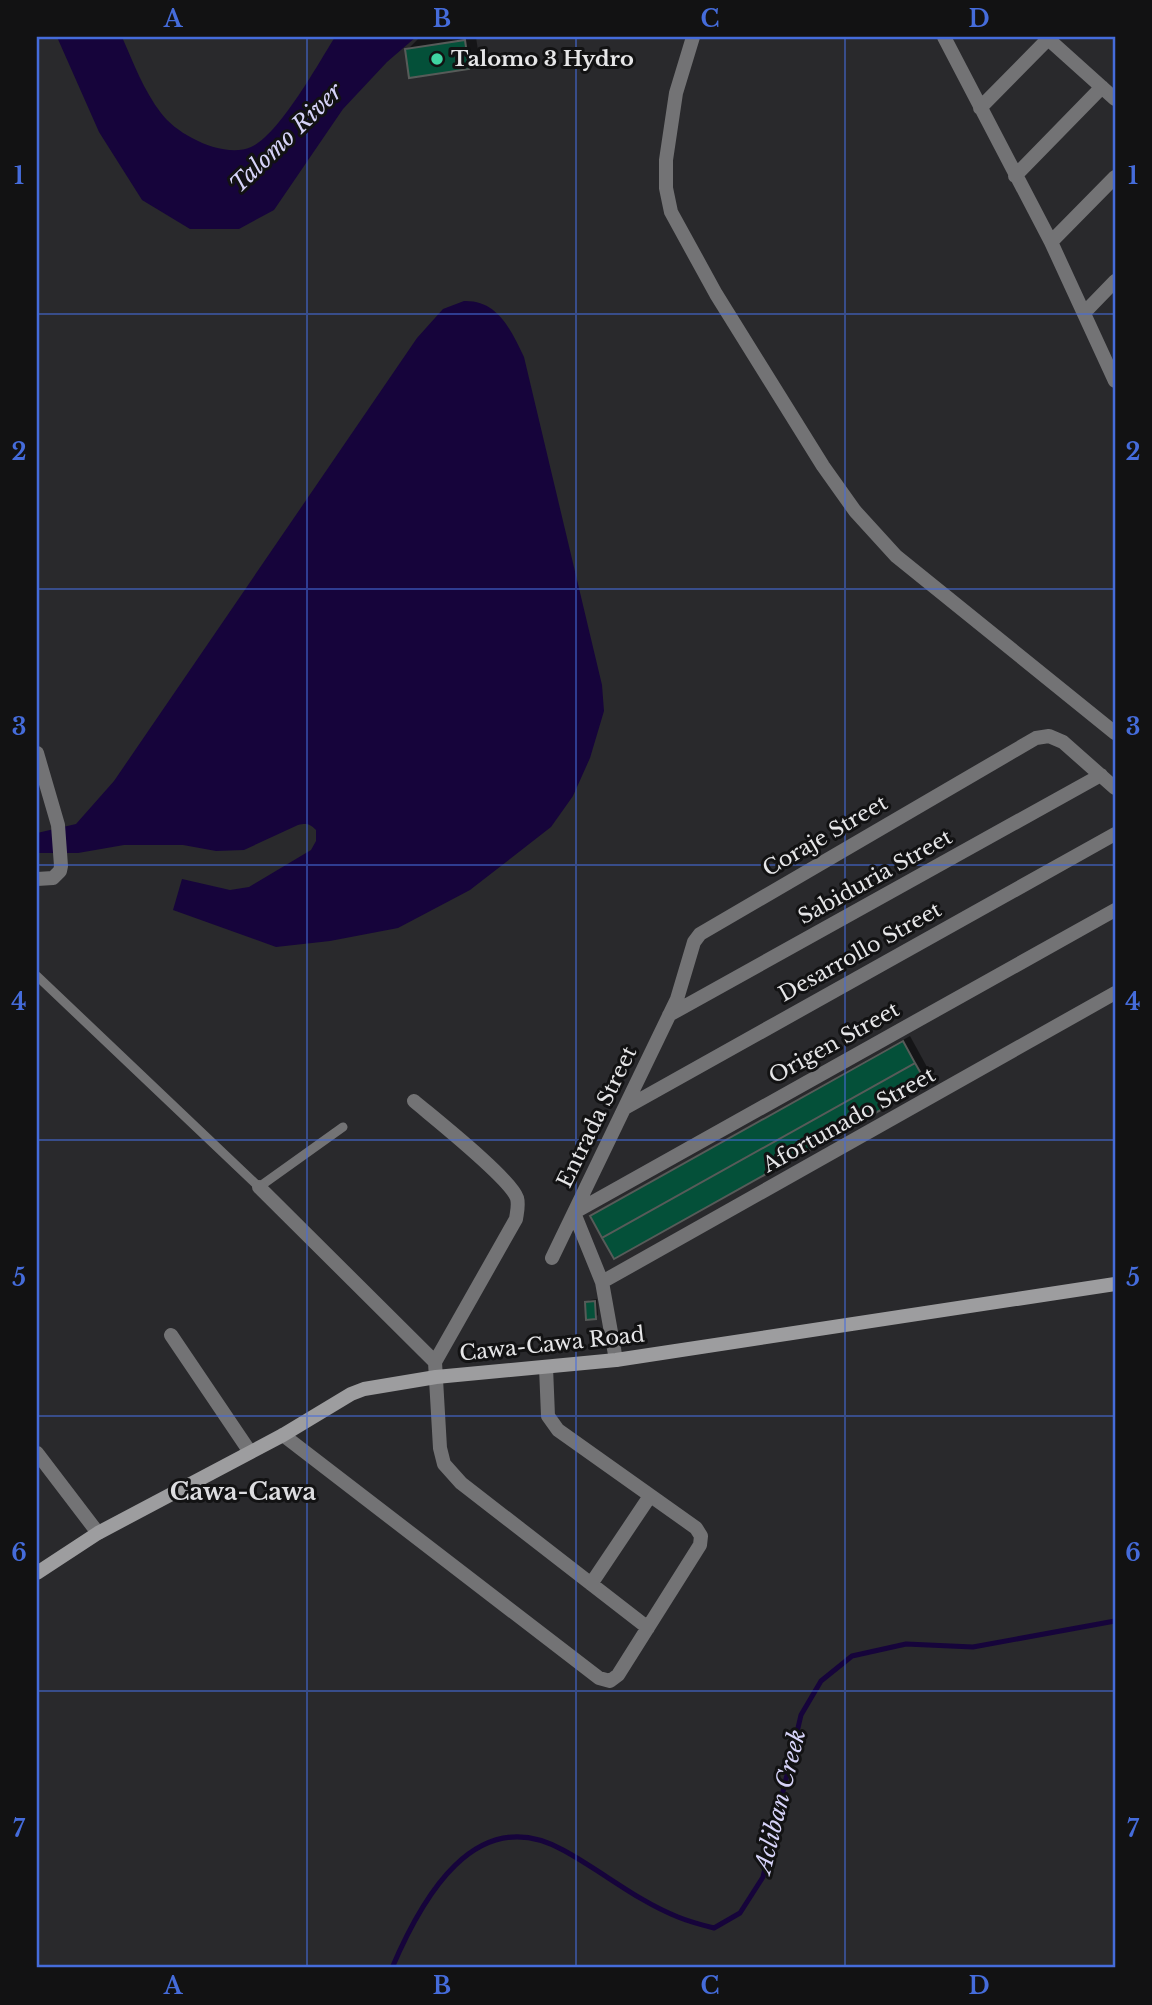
<svg xmlns="http://www.w3.org/2000/svg" width="1152" height="2005" viewBox="0 0 1152 2005" font-family="'Libre Baskerville',serif">
<style>
.water{fill:#16043b}
.shadow{fill:#0007}
.lines{fill:none;stroke-linecap:round;stroke-linejoin:round}
.stream{stroke:#16043b;stroke-width:5}
.building{fill:#045039;stroke:#575b59;stroke-width:2}
.lane{stroke:#737375;stroke-width:9}
.street{stroke:#737375;stroke-width:14}
.secondary{stroke:#9d9d9f;stroke-width:14}
.grid{fill:none;stroke:#456cdb;stroke-width:2;stroke-opacity:0.55}
.poi-dot{fill:#3fd4a2;stroke:#121213;stroke-width:2.5}
.labels{text-anchor:middle;dominant-baseline:central;stroke-width:6;stroke-linejoin:round;paint-order:stroke}
.poi-label{font-size:21px;font-weight:bold;fill:#e6e6e8;stroke:#121213;text-anchor:start}
.street-label{font-size:21px;fill:#e6e6e8;stroke:#121213}
.water-label{font-size:23px;font-style:italic;fill:#d6d3f8;stroke:#121213}
.quarter-label{font-size:24px;font-weight:bold;fill:#dddde0;stroke:#121213}
.neatline{fill:none;stroke:#456cdb;stroke-width:2.5}
.grid-label{font-size:23px;text-anchor:middle;font-weight:bold;fill:#456cdb}
</style>
<rect width="100%" height="100%" fill="#29292c"/>
<path class="water" d="M 57,37 L 122,37 C 133,62 144,91 161,113 C 177,135 224,159 251,147 C 279,135 318,64 335,37 L 416,37 L 387,62 L 343,109 L 274,210 L 239,229 L 190,229 L 142,200 L 99,132 Z
M 464,301 C 498,300 511,330 524,357 L 602,685 L 604,711 L 590,758 L 573,796 L 551,827 L 470,890 L 398,928 L 330,941 L 276,947 L 173,910 L 182,879 L 230,890 L 249,887 L 311,850 L 316,841 L 316,830 C 310,824 307,823 298,825 L 244,850 L 216,851 L 183,845 L 124,845 L 78,853 L 37,853 L 37,833 L 76,824 L 114,781 L 417,338 L 443,309 Z"/>
<path class="shadow" d="M 436,37 L 476,37 L 479,57 L 468,68 L 407,50 L 418,39 Z
M 910,1036 L 932,1076 L 926,1083 L 592,1216 L 599,1210 Z
M 597,1299 L 598,1315 L 595,1317 L 587,1302 L 590,1300 Z"/>
<g class="lines">
<path class="stream" d="M 392,1968 C 421,1900 475,1801 563,1850 C 602,1871 637,1901 678,1917 C 690,1922 702,1925 714,1928 L 740,1913 L 763,1877 L 801,1715 L 821,1681 L 852,1656 L 906,1644 L 973,1647 L 1115,1621"/>
</g>
<path class="building" d="M 465,40 L 469,69 L 409,78 L 405,49 Z
M 903,1041 L 915,1063 L 602,1238 L 590,1216 Z
M 915,1063 L 927,1084 L 614,1259 L 602,1238 Z
M 595,1301 L 596,1319 L 586,1320 L 585,1302 Z"/>
<g class="lines">
<path class="lane" d="M 37,976 L 259,1187 L 343,1127"/>
<path class="street" d="M 693,37 L 676,93 L 666,160 L 666,188 L 671,212 L 716,294 L 823,466 L 855,511 L 896,556 L 1115,733
M 944,37 L 1051,242 L 1115,381
M 1046,37 L 1115,99
M 980,108 L 1048,39
M 1015,176 L 1102,87
M 1051,242 L 1115,177
M 1084,313 L 1115,281
M 37,753 L 58,825 L 61,866 L 60,871 L 53,878 L 37,879
M 669,1015 L 1101,775
M 414,1101 C 434,1118 510,1178 517,1198 C 519,1205 517,1212 516,1219 L 435,1362 L 440,1448 L 444,1464 L 461,1483 L 648,1628
M 625,1108 L 1115,834
M 259,1187 L 435,1362
M 575,1212 L 1115,910
M 574,1213 L 602,1282 L 616,1360
M 552,1258 L 677,999 L 694,942 L 700,934 L 1036,738 L 1049,736 L 1063,742 L 1115,788
M 602,1282 L 1115,993
M 171,1335 L 250,1452
M 283,1435 L 599,1678 L 610,1681 L 618,1675 L 700,1545 L 701,1536 L 696,1528 L 558,1430 L 548,1416 L 546,1367
M 37,1453 L 98,1533
M 591,1584 L 650,1496"/>
<path class="secondary" d="M 37,1573 L 98,1533 L 283,1435 L 351,1394 L 364,1389 L 436,1377 L 616,1360 L 1115,1284"/>
</g>
<path class="grid" d="M 307,37 L 307,1968M 576,37 L 576,1968M 845,37 L 845,1968M 37,314 L 1115,314M 37,589 L 1115,589M 37,865 L 1115,865M 37,1140 L 1115,1140M 37,1416 L 1115,1416M 37,1691 L 1115,1691"/>
<circle class="poi-dot" cx="437" cy="59" r="7"/>
<g class="labels">
<g class="poi-label">
<text x="451" y="59">Talomo 3 Hydro</text>
</g>
<g class="street-label">
<text transform="translate(825 836) rotate(-30)">Coraje Street</text>
<text transform="translate(875 877) rotate(-29)">Sabiduria Street</text>
<text transform="translate(860 952) rotate(-29)">Desarrollo Street</text>
<text transform="translate(834 1043) rotate(-29)">Origen Street</text>
<text transform="translate(597 1117) rotate(-64)">Entrada Street</text>
<text transform="translate(849 1120) rotate(-29)">Afortunado Street</text>
<text transform="translate(552 1344) rotate(-6)">Cawa-Cawa Road</text>
</g>
<g class="water-label">
<text transform="translate(286 138) rotate(-44)">Talomo River</text>
<text transform="translate(780 1801) rotate(-76)">Acliban Creek</text>
</g>
<g class="quarter-label">
<text x="243" y="1491">Cawa-Cawa</text>
</g>
</g>
<rect width="1152" height="2005" fill="none" stroke="#121213" stroke-width="77"/>
<rect x="38" y="38" width="1076" height="1928" class="neatline"/>
<g class="grid-label">
<text x="173" y="27">A</text>
<text x="442" y="27">B</text>
<text x="710" y="27">C</text>
<text x="979" y="27">D</text>
<text x="19" y="184">1</text>
<text x="1133" y="184">1</text>
<text x="19" y="460">2</text>
<text x="1133" y="460">2</text>
<text x="19" y="735">3</text>
<text x="1133" y="735">3</text>
<text x="19" y="1010">4</text>
<text x="1133" y="1010">4</text>
<text x="19" y="1286">5</text>
<text x="1133" y="1286">5</text>
<text x="19" y="1561">6</text>
<text x="1133" y="1561">6</text>
<text x="19" y="1837">7</text>
<text x="1133" y="1837">7</text>
<text x="173" y="1994">A</text>
<text x="442" y="1994">B</text>
<text x="710" y="1994">C</text>
<text x="979" y="1994">D</text>
</g>
</svg>
